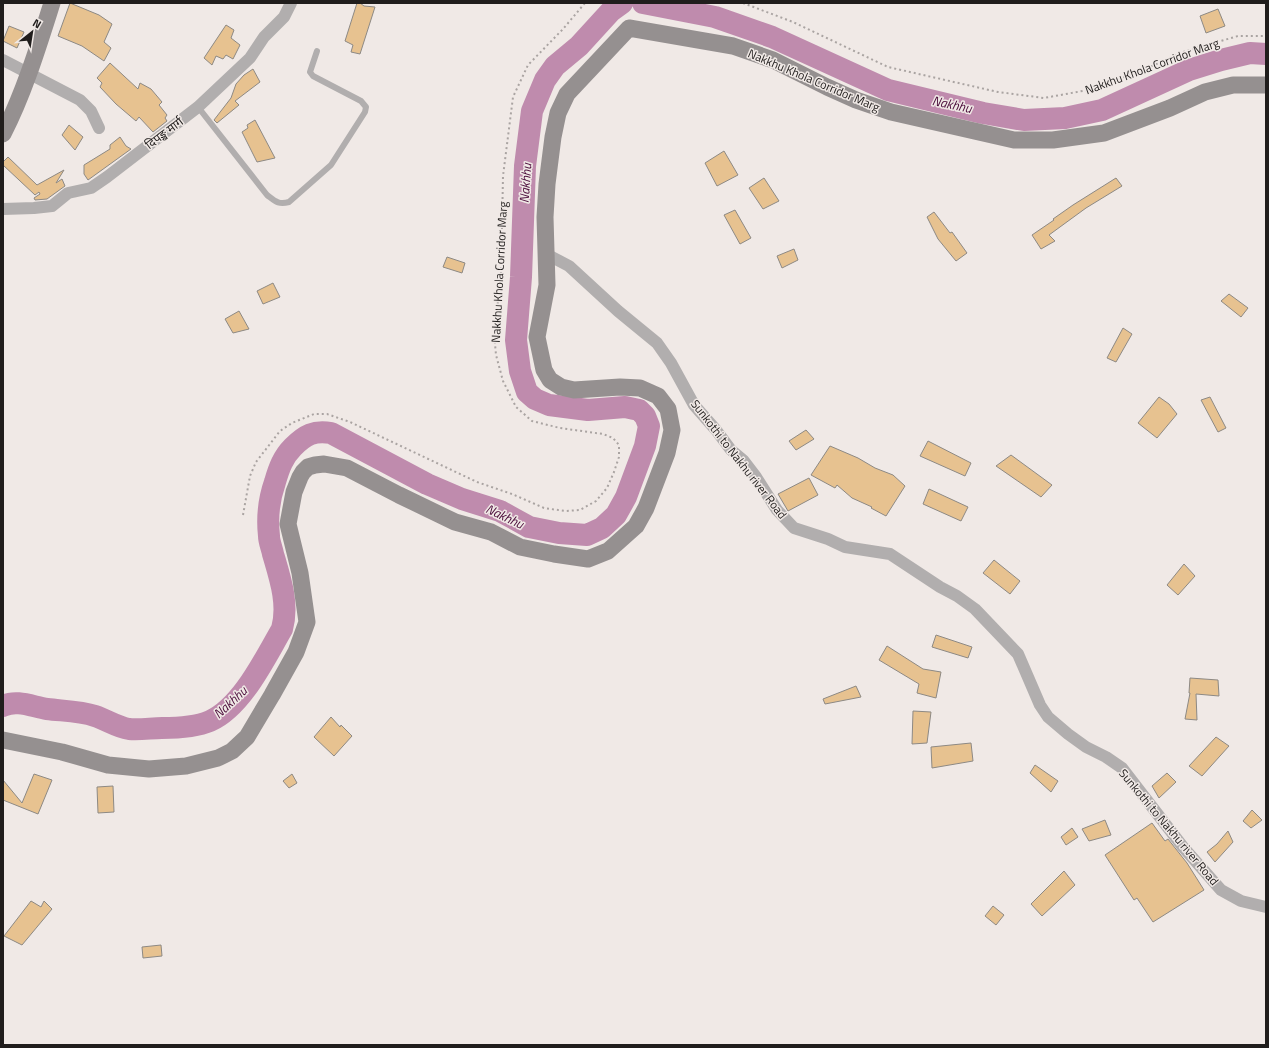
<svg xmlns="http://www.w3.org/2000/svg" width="1269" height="1048" viewBox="0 0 1269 1048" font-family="'Titillium Web','Noto Sans Devanagari',sans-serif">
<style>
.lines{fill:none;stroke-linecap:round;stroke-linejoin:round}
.river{stroke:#bf8bad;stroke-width:22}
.building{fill:#e7c290;stroke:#8d8984}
.path{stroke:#aaa4a2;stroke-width:2;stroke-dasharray:2 3;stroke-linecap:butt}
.lane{stroke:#b1aeae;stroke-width:6}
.street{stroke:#b1aeae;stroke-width:12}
.secondary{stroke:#959090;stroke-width:17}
.labels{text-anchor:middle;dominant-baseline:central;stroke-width:3;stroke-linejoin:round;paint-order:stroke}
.street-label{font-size:12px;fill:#201d1c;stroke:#f0e9e6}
.water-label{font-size:13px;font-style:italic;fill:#490a39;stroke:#f0e9e6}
</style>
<rect width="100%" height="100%" fill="#f0e9e6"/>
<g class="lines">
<path class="river" d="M 643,3 L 715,17 L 772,37 L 888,90 L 983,113 L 1024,120 L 1065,118 L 1102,110 L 1189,70 L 1221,60 L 1250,53 L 1266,54
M 3,706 C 17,699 33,707 47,709 C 63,711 80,711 95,716 C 107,720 117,727 129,729 C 140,730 152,728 162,728 C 178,728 196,727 210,721 C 242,707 265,658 282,629 C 289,604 280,578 273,554 C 272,548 269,542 269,536 C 267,518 269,499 275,482 C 279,468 283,457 293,447 C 305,435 314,430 331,433 L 427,484 L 462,499 L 500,511 L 529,527 L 559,533 L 587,535 L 602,528 L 616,515 L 626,497 L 645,446 L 649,426 L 645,416 L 639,410 L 625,407 L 588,410 L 549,405 L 535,399 L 527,392 L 520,371 L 516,340 L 521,277 L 525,166 L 532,111 L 545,80 L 555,66 L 579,46 L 611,11 L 622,3"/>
</g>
<path class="building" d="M 70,3 L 99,15 L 112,24 L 104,42 L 111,48 L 104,61 L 82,46 L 58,36 Z
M 357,3 L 360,3 L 364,6 L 375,7 L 360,54 L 351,52 L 353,45 L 345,41 Z
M 1218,9 L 1225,26 L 1206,33 L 1200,16 Z
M 226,25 L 234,30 L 231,38 L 240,45 L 233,59 L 226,55 L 223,59 L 216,56 L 212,65 L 204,58 Z
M 9,26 L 24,32 L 17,48 L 3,41 Z
M 110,63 L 138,89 L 140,83 L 151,89 L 162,102 L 159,105 L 167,115 L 165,118 L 167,121 L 153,132 L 139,117 L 136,121 L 116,104 L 100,87 L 102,83 L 97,78 Z
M 253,69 L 260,82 L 235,101 L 239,105 L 217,123 L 214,120 L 231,98 L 236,84 L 244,75 Z
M 255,120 L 275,158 L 257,162 L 242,132 L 248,128 L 247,125 Z
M 69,125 L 83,137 L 75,150 L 62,135 Z
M 120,137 L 126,146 L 131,149 L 88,180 L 84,174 L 84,165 L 110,149 L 110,145 Z
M 724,151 L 738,175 L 717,186 L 705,163 Z
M 8,157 L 37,185 L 64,170 L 56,183 L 62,179 L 65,186 L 47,199 L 35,200 L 34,198 L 40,194 L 39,192 L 35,195 L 3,165 L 3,162 Z
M 764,178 L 779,201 L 763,209 L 749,188 Z
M 1116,178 L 1122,186 L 1086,208 L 1049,235 L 1055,241 L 1041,249 L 1032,235 L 1054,220 L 1053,219 L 1073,205 Z
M 735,210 L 751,238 L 740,244 L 724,215 Z
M 934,212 L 950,233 L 952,232 L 967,253 L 956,261 L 938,239 L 927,217 Z
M 794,249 L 798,260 L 782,268 L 777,256 Z
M 447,257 L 465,263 L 462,273 L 443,267 Z
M 273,283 L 280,297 L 263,304 L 257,291 Z
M 1229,294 L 1248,308 L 1241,317 L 1221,301 Z
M 239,311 L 249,329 L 233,333 L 225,319 Z
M 1123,328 L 1132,334 L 1116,362 L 1107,358 Z
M 1159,397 L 1169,404 L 1177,414 L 1157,438 L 1138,423 Z
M 1210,397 L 1226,428 L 1218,432 L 1201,400 Z
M 806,430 L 814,439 L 796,450 L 789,441 Z
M 928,441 L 971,463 L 965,476 L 920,456 Z
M 830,446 L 858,458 L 875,468 L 893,475 L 905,486 L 886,516 L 871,508 L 872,507 L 852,498 L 837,485 L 835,488 L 811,475 Z
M 1011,455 L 1052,485 L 1041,497 L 996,466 Z
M 809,478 L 818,495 L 788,511 L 778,494 Z
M 929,489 L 968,507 L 961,521 L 923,504 Z
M 994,560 L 1020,581 L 1010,594 L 983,573 Z
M 1184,564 L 1195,576 L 1178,595 L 1167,585 Z
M 936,635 L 972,647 L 968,658 L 932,647 Z
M 887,646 L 923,669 L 941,672 L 936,698 L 917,693 L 919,684 L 879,660 Z
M 1190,678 L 1218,680 L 1219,696 L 1196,694 L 1197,720 L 1185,719 L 1190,693 L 1189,693 Z
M 856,686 L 861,697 L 825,704 L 823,699 Z
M 913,711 L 931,712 L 927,743 L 912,744 Z
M 331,717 L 340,727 L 341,725 L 352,736 L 334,756 L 314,737 Z
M 1216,737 L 1229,746 L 1202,776 L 1189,766 Z
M 971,743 L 973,761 L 932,768 L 931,747 Z
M 1035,765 L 1058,781 L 1051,792 L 1030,773 Z
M 1167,773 L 1176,782 L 1159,798 L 1152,786 Z
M 34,774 L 52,780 L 38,814 L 3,800 L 3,780 L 22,803 Z
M 292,774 L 297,783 L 289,788 L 283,781 Z
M 113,786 L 114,812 L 98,813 L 97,787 Z
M 1252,810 L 1262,820 L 1251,828 L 1243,821 Z
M 1105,820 L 1111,835 L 1089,841 L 1082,829 Z
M 1152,823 L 1165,841 L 1168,839 L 1187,863 L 1204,890 L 1153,922 L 1137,898 L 1134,900 L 1105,855 Z
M 1072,828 L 1078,837 L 1066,845 L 1061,837 Z
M 1228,831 L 1233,842 L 1215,862 L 1207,852 L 1217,844 Z
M 1064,871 L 1075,885 L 1042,916 L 1031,904 Z
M 31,901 L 41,907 L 44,901 L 52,909 L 22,945 L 4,936 Z
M 993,906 L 1004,915 L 996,925 L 985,916 Z
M 161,945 L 162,956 L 143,958 L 142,947 Z"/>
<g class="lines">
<path class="path" d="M 743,3 L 793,22 L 888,67 L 998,92 L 1044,98 L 1088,90 L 1141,71 L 1183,52 L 1238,36 L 1266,36
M 243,515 L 250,476 L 256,462 L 280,431 L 292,423 L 314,414 L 327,414 L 350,422 L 477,482 L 512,494 L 544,508 L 565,511 L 580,510 L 596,501 L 607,488 L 614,472 L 619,457 L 619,445 L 613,438 L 603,434 L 560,428 L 532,421 L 516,407 L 503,381 L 496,355 L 494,333 L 501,277 L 503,176 L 513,97 L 528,65 L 563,29 L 585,3"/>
<path class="lane" d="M 198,107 L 267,195 C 275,201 278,205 289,202 L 331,165 L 365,112 L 366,107 L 361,101 L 313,76 L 310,72 L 317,51"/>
<path class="street" d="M 3,60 L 80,100 L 91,111 L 99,128
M 3,209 L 34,208 L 52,206 L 68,193 L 91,188 L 107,177 L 198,107 L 250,58 L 264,37 L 284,17 L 291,3
M 546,254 L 569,266 L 618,311 L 657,343 L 671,363 L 694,405 L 716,430 L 731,450 L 743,460 L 756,477 L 777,510 L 794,528 L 828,539 L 845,547 L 890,554 L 940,587 L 957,596 L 975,609 L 1018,654 L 1040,705 L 1048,717 L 1068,734 L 1086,747 L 1106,757 L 1122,768 L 1183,847 L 1221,890 L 1241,901 L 1266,907"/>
<path class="secondary" d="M 3,134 C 24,93 38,47 52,3
M 3,740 L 62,752 L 108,765 L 149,769 L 186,766 L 218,758 L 232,751 L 247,737 L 272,695 L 296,652 L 307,622 L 300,573 L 288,524 L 294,492 L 300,477 L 303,472 L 308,467 L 315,465 L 324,464 L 347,468 L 399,495 L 455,522 L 491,532 L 520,547 L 554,554 L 588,559 L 608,551 L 636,526 L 646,508 L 667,453 L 672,430 L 668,409 L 658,396 L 640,388 L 620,387 L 574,390 L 561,387 L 550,380 L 544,370 L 537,337 L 547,285 L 545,217 L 547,184 L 553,137 L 558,113 L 567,94 L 629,28 L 733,46 L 773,60 L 827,87 L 856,100 L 891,112 L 1014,140 L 1053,140 L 1104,133 L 1170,108 L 1205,92 L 1233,85 L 1266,85"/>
</g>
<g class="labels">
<g class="street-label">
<text transform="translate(1152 66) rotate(-20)">Nakkhu Khola Corridor Marg</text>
<text transform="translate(814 80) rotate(23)">Nakkhu Khola Corridor Marg</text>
<text transform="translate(164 133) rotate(-37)">दिपङ्ख मार्ग</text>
<text transform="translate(499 272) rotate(-87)">Nakkhu Khola Corridor Marg</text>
<text transform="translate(739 459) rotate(52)">Sunkothi to Nakhu river Road</text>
<text transform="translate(1169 827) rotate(50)">Sunkothi to Nakhu river Road</text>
</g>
<g class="water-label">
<text transform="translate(952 104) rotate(12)">Nakhhu</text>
<text transform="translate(525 183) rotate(-86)">Nakhhu</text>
<text transform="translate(505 516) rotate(25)">Nakhhu</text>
<text transform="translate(230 702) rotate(-43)">Nakhhu</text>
</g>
</g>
<rect width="1269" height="1048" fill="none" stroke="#201d1c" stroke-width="8"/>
<g transform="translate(32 32) rotate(30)" stroke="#f0e9e6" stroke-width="3" paint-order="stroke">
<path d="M0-3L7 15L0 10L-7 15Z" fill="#201d1c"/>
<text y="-6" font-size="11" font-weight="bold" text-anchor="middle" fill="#201d1c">N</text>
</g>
</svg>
